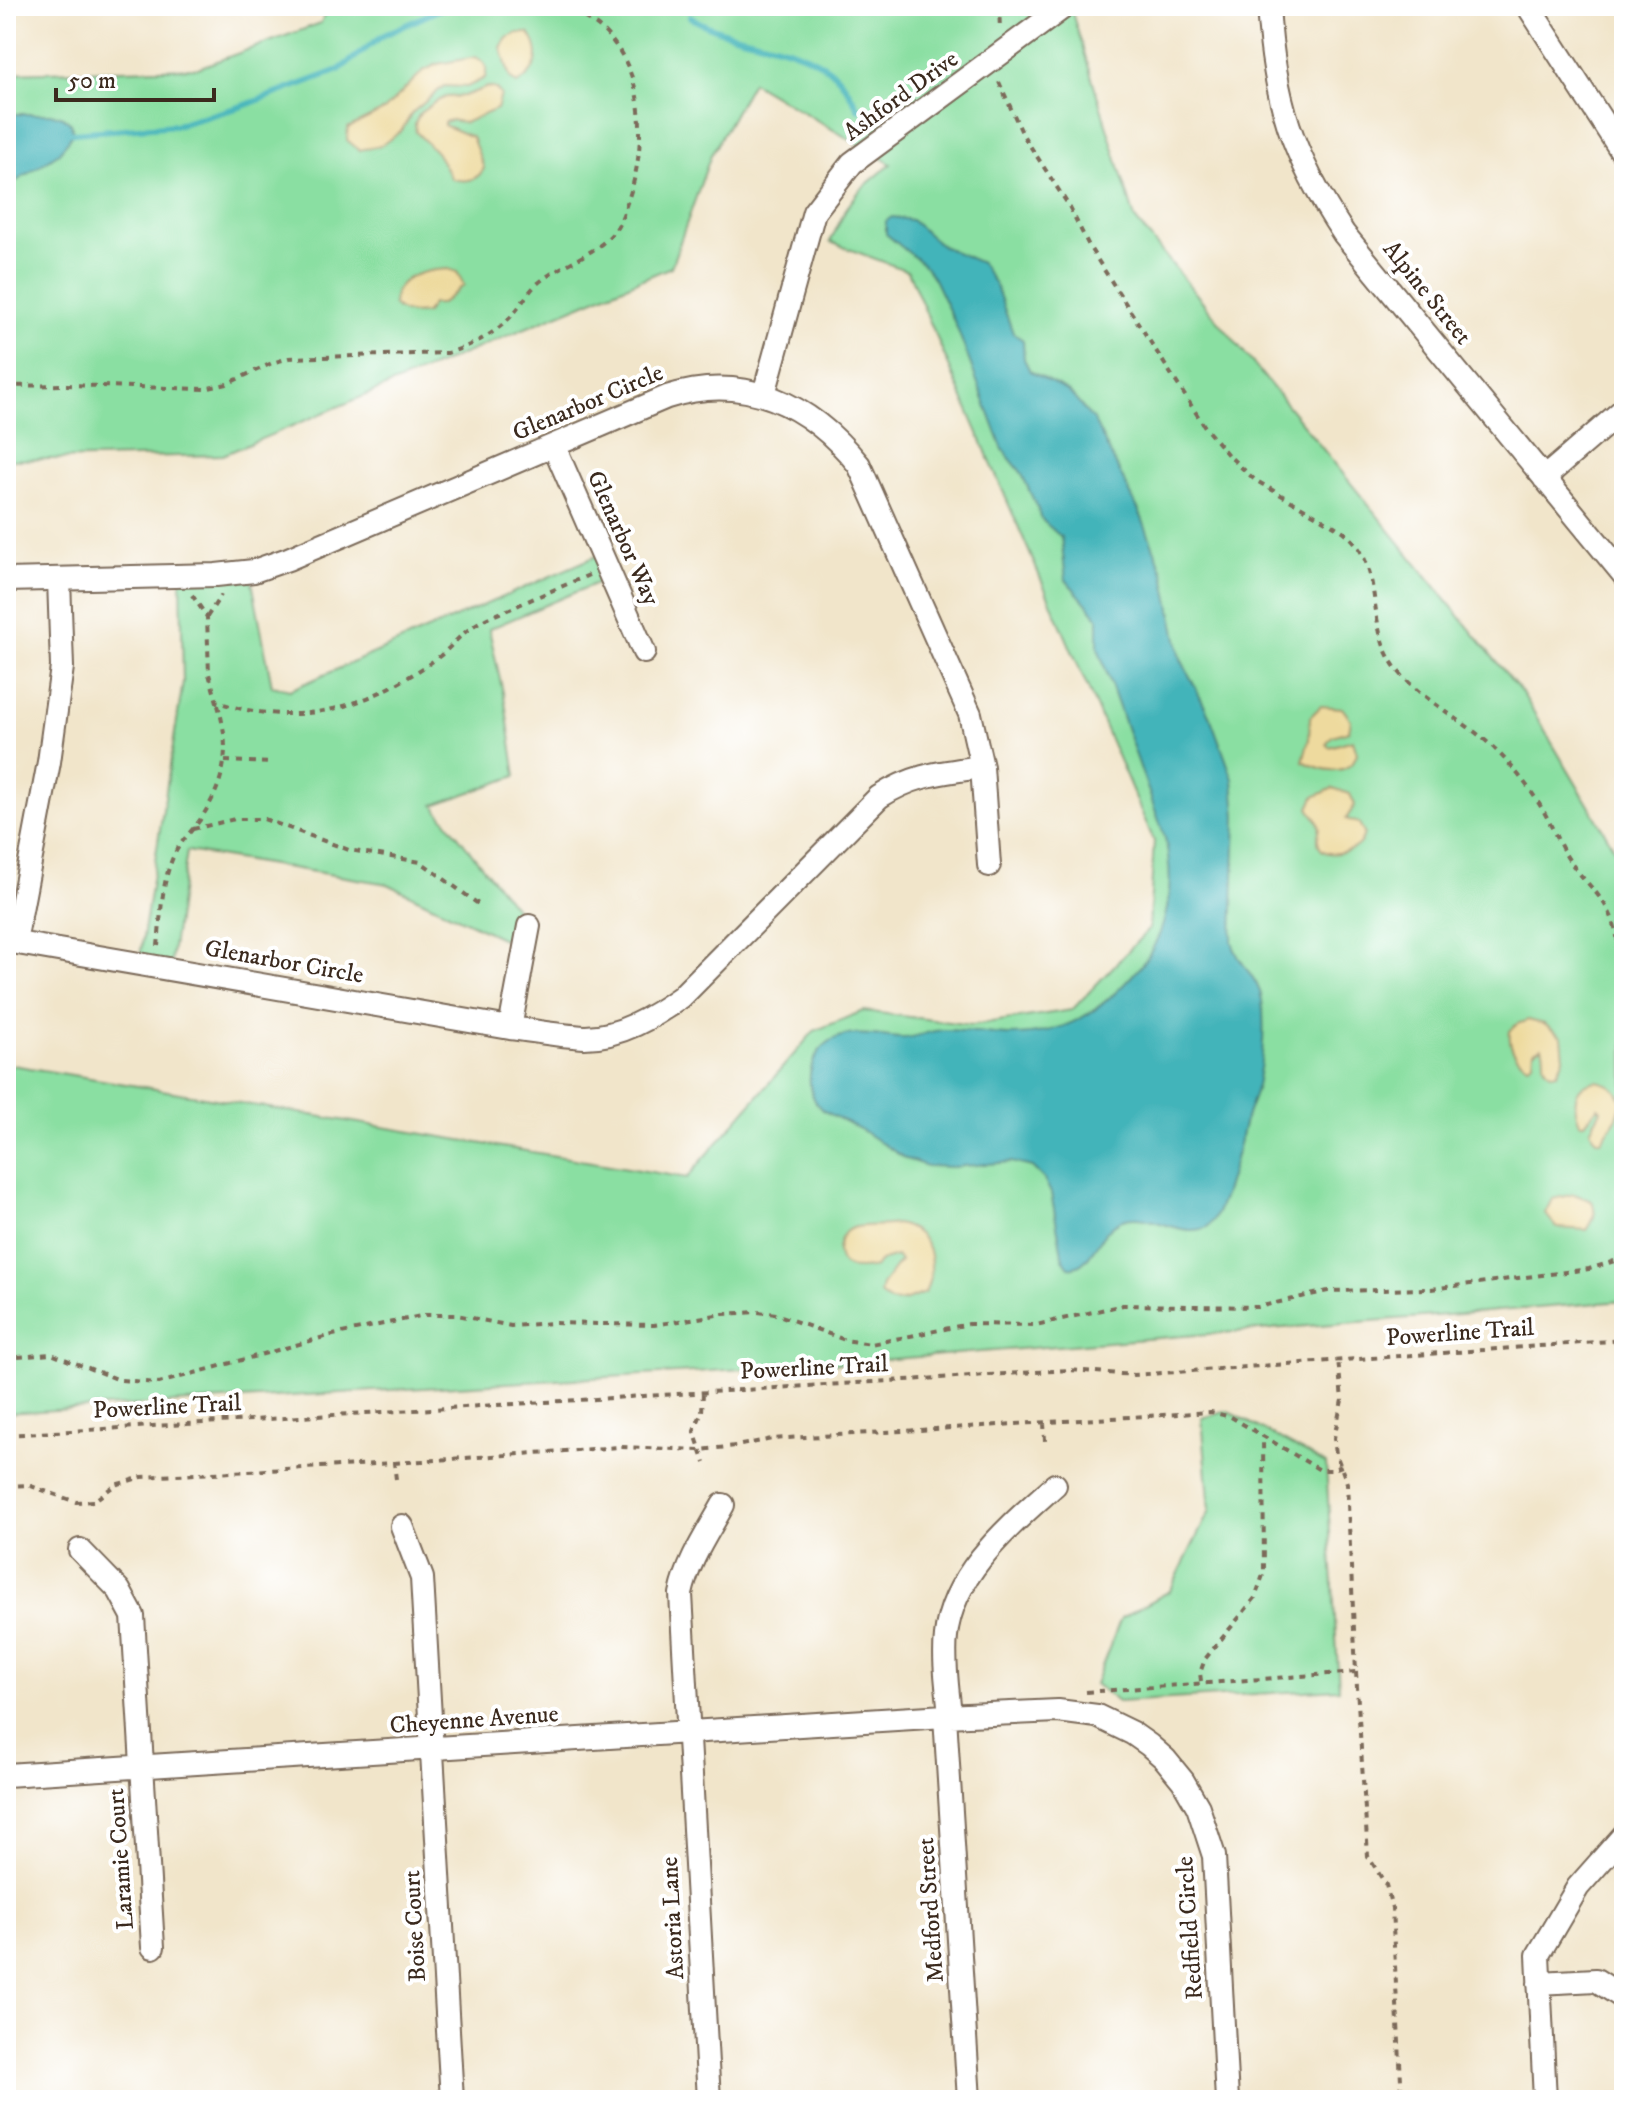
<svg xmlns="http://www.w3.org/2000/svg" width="1630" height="2106" viewBox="0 0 1630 2106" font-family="'IM FELL DW Pica',serif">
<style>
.green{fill:#8adfa2;stroke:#628460;stroke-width:2}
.sand{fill:#eeda9e;stroke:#94825e;stroke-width:2}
.water{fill:#43b4ba;stroke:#3f6f6c;stroke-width:2}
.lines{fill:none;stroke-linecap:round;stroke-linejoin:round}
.stream{stroke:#43b4ba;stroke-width:6}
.minor-casing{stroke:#7b6b5a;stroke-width:26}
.path{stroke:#7b6b5a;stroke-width:4;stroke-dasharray:6 6;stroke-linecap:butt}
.minor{stroke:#fff;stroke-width:22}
.labels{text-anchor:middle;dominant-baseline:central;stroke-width:8;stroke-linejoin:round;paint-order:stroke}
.street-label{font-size:24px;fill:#3b2a1e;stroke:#fff}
</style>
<rect width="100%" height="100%" fill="#fff"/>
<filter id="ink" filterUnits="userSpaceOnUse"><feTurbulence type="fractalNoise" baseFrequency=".0125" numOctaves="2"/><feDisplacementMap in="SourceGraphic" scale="16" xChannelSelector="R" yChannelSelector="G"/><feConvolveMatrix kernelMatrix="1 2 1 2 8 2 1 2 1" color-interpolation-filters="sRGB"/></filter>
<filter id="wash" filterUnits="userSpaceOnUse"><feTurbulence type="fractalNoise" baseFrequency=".006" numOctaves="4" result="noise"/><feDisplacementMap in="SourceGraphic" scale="32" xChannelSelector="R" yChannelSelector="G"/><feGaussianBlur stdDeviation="1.8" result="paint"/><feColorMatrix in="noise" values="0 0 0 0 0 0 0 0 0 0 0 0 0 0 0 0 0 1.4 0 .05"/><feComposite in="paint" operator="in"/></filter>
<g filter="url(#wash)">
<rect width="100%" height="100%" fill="#f1e5ca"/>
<path class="green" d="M 327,6 L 1070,6 L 1135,219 L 1523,694 L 1624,865 L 1624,1301 L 843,1363 L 6,1413 L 6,1064 L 687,1178 L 814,1031 L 863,1011 L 972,1025 L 1072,1010 L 1149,929 L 1154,841 L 908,271 L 830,242 L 846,209 L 861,189 L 891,164 L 752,82 L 711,155 L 671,267 L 223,455 L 6,460 L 6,73 L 198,68 L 321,23 Z
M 601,554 L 611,577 L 489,629 L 505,702 L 516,776 L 434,805 L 529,926 L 524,949 L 388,884 L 187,851 L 170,968 L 139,963 L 183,682 L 181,576 L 250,571 L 272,686 L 290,690 Z
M 1228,1411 L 1326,1464 L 1339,1689 L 1118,1702 L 1095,1684 L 1121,1618 L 1170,1591 L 1210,1510 L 1202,1418 Z"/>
<path class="sand" d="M 518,33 L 529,33 C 543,53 538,72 517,84 L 510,78 L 501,47 L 507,38 Z
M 476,57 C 486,63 488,67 485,78 L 467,87 L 444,86 L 412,113 L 402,130 L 392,138 L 380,146 L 359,150 L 347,140 L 348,128 L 384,110 L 423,71 L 437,64 Z
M 488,87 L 496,89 L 501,95 L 497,109 L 464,123 L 451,120 L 444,122 L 444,125 L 472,137 L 484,168 C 478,181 465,182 452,179 L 436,152 L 416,132 L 415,123 L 420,113 L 435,102 L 446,97 L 464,96 Z
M 448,269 L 457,272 L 464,285 L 441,304 L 432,304 L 426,313 C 413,315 403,314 393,305 C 394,276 425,270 448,269 Z
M 1321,706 L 1342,708 L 1351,720 L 1349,731 L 1332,736 L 1326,744 L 1329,747 L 1353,740 L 1357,753 C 1350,778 1322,771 1303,761 L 1309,739 L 1310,717 Z
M 1333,788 L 1350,794 L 1355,805 L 1346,819 L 1359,823 L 1364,833 C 1362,843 1357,848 1347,851 C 1334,855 1317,856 1318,838 C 1318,832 1321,830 1319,825 C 1318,819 1312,813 1309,808 L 1314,797 Z
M 1528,1020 L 1544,1024 L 1562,1037 L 1564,1058 L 1557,1073 L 1552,1074 C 1539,1065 1547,1059 1542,1047 L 1534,1051 L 1533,1062 L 1528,1065 C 1515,1058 1508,1046 1510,1031 L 1517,1024 Z
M 1596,1081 C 1610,1083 1618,1089 1622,1103 L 1617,1117 L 1602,1140 L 1597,1140 L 1590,1130 L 1601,1110 L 1598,1107 L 1585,1123 L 1580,1123 C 1572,1104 1573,1085 1596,1081 Z
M 1574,1194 L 1592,1201 C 1597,1213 1594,1220 1587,1230 L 1557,1228 L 1545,1213 L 1552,1199 Z
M 896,1224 C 931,1230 938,1264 925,1293 C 909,1299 893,1309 880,1294 L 882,1285 L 900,1261 L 896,1256 L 880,1261 L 875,1267 C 866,1269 852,1271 844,1265 C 833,1255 839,1232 852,1228 C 865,1224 883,1227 896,1224 Z"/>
<path class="water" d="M 6,111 L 16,114 L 52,114 L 63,117 L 71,124 L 73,133 L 59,153 L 6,188 Z
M 892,217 L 911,220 L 942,246 L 981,263 L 996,286 L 1013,333 L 1023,340 L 1024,359 L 1030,371 L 1069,392 L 1094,421 L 1140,513 L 1164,574 L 1181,659 L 1211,719 L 1233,779 L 1236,816 L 1232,941 C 1237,964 1259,977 1262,1000 C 1265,1026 1263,1055 1258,1080 C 1256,1094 1249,1107 1245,1121 C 1239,1141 1222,1222 1205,1228 C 1180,1237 1151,1213 1126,1219 C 1098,1225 1092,1271 1069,1267 L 1063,1259 L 1051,1193 L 1044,1179 L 1032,1167 L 1011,1162 L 953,1167 L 927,1166 L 906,1159 L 860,1129 L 822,1110 C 798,1086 811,1041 846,1035 C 864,1032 882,1037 900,1038 C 914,1039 927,1031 942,1030 C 963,1029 986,1034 1008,1035 C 1065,1036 1102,1011 1138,969 C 1170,932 1175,884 1165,838 L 1098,648 L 1098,617 L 1066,580 L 1061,537 L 1043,521 L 1021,472 L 1003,450 L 955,323 L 934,279 L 925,266 L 886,234 L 886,221 Z"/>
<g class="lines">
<path class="stream" d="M 690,17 C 733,44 789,38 830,70 C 844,80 851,96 859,110
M 73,133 L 177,125 L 243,106 L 339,70 L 382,36 L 447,6"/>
</g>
</g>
<g filter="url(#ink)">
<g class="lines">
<defs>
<path id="minor" d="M 1268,6 C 1274,100 1292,156 1344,234 L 1624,575
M 1528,6 L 1624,155
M 764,394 L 814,212 L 852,163 L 1065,6
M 554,446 L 644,652
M 1544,478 L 1624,409
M 6,580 L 216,575 L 254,571 L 288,559 L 667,397 C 745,372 810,404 859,465 L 970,714 L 982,767 C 940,773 915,774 879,797 L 681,997 C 653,1017 620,1037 585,1037 C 560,1036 535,1031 510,1028 L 6,941
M 982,767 L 989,865
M 15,942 L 49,762 L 62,667 L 59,579
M 510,1028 L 529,926
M 402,1526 L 422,1578 L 452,2100
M 80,1550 L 119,1590 L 133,1616 L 153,1947
M 945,1716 L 969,2100
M 950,1716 C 948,1690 943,1662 946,1636 C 952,1573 1011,1525 1055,1485
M 6,1775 L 945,1716 L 1058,1711 L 1097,1716 L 1132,1733 L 1149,1745 L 1165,1759 L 1183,1781 L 1198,1807 L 1214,1856 L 1227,2100
M 1539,1983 L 1596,1980 L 1624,1998
M 709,2100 L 681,1594 C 688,1561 707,1534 723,1505
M 1545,2100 L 1538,1955 L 1578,1887 L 1624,1835"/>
</defs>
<use href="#minor" class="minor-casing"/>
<path class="path" d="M 999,6 L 1000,29
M 999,82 L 1023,135 L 1069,206 L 1090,248 L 1207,430 L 1228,455 L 1255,480 L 1343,531 C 1386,564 1365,623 1393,664 C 1417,699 1464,719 1495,749 C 1514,768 1531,789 1544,812 C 1553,828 1559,845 1569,860 C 1583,881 1607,899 1614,924 C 1623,953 1617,985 1624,1015
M 6,386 L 67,385 L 204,389 L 227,384 L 272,363 L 289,358 L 447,353 C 472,346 497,333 514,313 C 522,304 528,292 537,284 C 560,264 592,257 613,233 C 621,224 624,211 628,200 C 646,149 647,80 609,37 C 596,21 577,14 558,6
M 192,595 L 207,617 L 209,674 L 217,702 C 302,730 370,707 440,656 C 451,647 460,635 472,627 C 483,619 497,614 510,609 C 536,597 563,586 589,575
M 207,617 L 221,595
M 225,761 L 272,763
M 193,829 L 235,819 L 264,819 L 349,850 L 421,862 L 481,906
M 158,946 C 161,916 161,883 174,855 C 180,842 191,832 200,820 C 227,779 231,748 217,702
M 6,1358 L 51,1354 L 120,1380 L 159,1383 L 328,1336 L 425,1315 L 457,1315 L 511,1326 L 552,1323 L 654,1325 L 723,1314 L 758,1312 L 776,1314 L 845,1340 L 871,1344 L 969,1324 L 1036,1325 L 1123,1305 L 1258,1307 L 1328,1291 L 1431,1289 L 1589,1269 L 1624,1258
M 703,1393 L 702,1412 L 694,1431 L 705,1463
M 1044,1423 L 1045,1441
M 6,1435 L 1070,1370 L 1134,1375 L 1624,1340
M 394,1463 L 620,1447 L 700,1450 L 736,1446 L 772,1439 L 1211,1412 L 1231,1417 L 1320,1470 L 1331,1470 L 1342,1466
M 6,1486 L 28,1485 L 76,1502 L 94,1501 L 115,1485 L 142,1477 L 394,1463 L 396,1479
M 1356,1672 L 1368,1856 L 1386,1885 L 1392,1908 L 1402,2100
M 1201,1681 L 1200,1673 L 1205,1659 L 1255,1598 L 1264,1572 L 1263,1436
M 1086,1692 L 1356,1672 L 1347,1483 L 1336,1454 L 1334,1438 L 1342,1400 L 1338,1359"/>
<use href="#minor" class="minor"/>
</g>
</g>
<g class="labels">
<g class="street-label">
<text transform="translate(901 96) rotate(-36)">Ashford Drive</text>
<text transform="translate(1427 293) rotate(51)">Alpine Street</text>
<text transform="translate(588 403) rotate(-23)">Glenarbor Circle</text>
<text transform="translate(623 538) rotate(66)">Glenarbor Way</text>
<text transform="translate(284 962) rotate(10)">Glenarbor Circle</text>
<text transform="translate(1460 1333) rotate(-4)">Powerline Trail</text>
<text transform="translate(814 1368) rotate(-3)">Powerline Trail</text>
<text transform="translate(167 1407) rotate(-3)">Powerline Trail</text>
<text transform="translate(474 1720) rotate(-4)">Cheyenne Avenue</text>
<text transform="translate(121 1859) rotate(-94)">Laramie Court</text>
<text transform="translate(931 1910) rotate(-94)">Medford Street</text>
<text transform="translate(673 1918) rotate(-93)">Astoria Lane</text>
<text transform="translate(415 1926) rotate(-93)">Boise Court</text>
<text transform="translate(1190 1928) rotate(-94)">Redfield Circle</text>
</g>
</g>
<rect width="1630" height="2106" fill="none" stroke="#fff" stroke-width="32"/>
<path d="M56 88v12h158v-12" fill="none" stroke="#3b2a1e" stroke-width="4"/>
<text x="68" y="88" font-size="24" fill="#3b2a1e" stroke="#ffffff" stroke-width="6" paint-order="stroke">50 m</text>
</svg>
